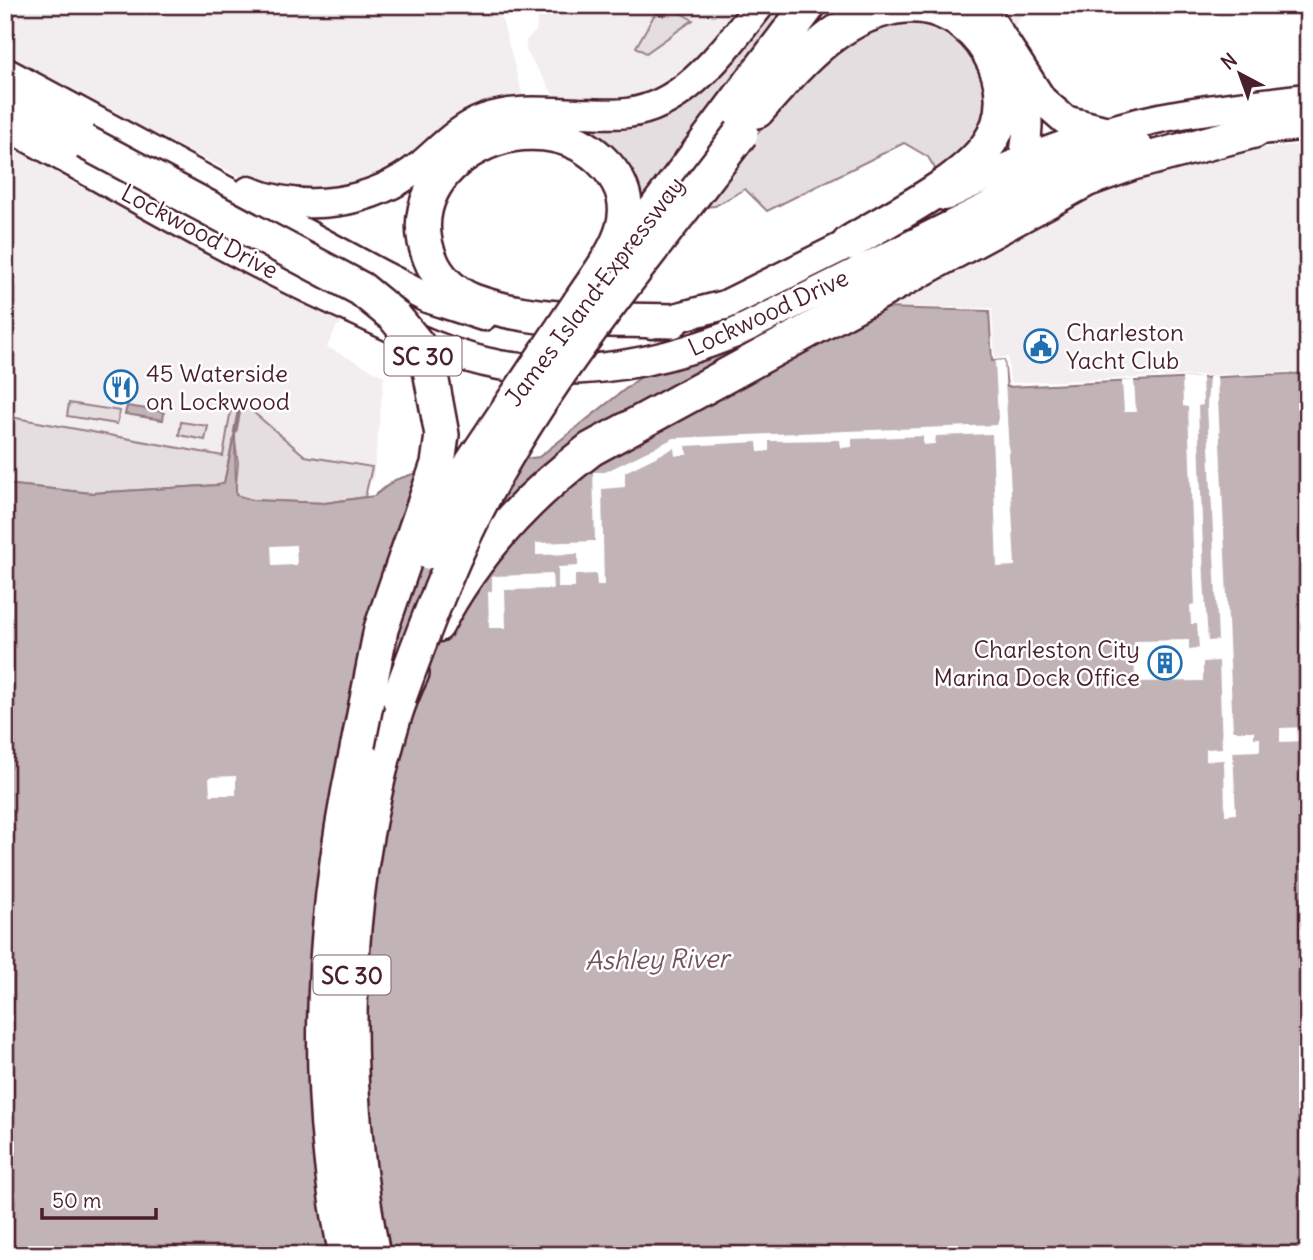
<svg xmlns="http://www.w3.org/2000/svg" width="1313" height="1260" viewBox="0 0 1313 1260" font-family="Delius,sans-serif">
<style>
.built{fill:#f2eeef}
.green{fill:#e5dee0;stroke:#987e86;stroke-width:2}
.water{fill:#c1b3b6;stroke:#91787e;stroke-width:2}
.pier{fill:#fff}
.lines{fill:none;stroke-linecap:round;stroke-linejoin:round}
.stream{stroke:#91787e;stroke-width:4.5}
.major-casing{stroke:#4a1f2b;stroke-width:33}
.highway-casing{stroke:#4a1f2b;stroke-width:38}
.major{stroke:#fff;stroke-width:28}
.highway{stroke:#fff;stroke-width:33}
.highway-bridge-casing{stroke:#4a1f2b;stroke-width:38;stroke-linecap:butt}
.highway-bridge{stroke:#fff;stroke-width:33}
.labels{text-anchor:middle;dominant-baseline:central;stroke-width:5;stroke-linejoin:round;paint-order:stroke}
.shield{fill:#fff;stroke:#80626b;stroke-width:2}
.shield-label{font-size:23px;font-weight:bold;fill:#4a1f2b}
.street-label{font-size:24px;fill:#4a1f2b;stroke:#fff}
.poi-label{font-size:24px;fill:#4a1f2b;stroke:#fff;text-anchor:start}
.water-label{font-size:26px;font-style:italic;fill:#74535c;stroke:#fff}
</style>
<rect width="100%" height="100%" fill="#fff"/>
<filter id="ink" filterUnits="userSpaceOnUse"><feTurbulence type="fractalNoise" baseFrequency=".0143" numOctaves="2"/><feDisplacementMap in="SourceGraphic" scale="14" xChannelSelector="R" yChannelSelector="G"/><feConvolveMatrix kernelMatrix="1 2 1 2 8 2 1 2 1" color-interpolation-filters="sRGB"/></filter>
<g filter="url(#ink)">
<path class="built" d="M 5,5 L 498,5 L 525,104 L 406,170 L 326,198 L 245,179 L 5,59 Z
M 510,5 L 752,5 L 711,55 L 656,97 L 560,105 L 526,51 L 526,40 L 536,31 L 538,13 L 520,14 Z
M 991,5 L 1027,5 L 1009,36 Z
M 5,142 L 75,184 L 153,219 L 348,320 L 337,326 L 327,347 L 384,376 L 373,481 L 262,471 L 5,425 Z
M 1308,144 L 1308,371 L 1010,383 L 1008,357 L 995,358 L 992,308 L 892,307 L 886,297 L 1062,197 L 1203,154 Z"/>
<path class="green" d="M 772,5 L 792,5 L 638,212 L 576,132 L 577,123 L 632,122 Z
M 670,7 L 693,20 L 646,53 L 636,47 L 656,12 L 664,16 Z
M 918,15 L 966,39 L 990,90 L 982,139 L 939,175 L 928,157 L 904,143 L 767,211 L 745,189 L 715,206 L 703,207 L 779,104 L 858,30 Z
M 239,400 L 305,456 L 372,467 L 365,497 L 325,503 L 252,500 L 235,495 L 238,463 L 234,435 L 224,483 L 218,485 L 92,493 L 5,484 L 5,416 L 223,456 L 232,403 Z
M 69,403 L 120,411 L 117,424 L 67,416 Z
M 181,422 L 208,426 L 205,440 L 179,435 Z"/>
<path class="water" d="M 883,308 L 989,311 L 992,361 L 1004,360 L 1007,387 L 1308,373 L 1308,1255 L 5,1255 L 5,484 L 92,493 L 218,485 L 224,483 L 235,432 L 236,495 L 252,500 L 325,503 L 374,496 L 395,480 L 416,473 L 539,457 L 642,376 Z
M 127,406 L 160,411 L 164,413 L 163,420 L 125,414 Z"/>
<path class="pier" d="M 1004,360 L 1015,566 L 997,567 L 992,434 L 936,436 L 935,444 L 923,445 L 923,436 L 852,439 L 852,447 L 841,448 L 840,440 L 769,441 L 769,451 L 761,452 L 758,452 L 757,442 L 686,446 L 687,455 L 679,455 L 675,456 L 674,448 L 625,472 L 625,487 L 602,489 L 604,585 L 597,585 L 596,574 L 575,575 L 575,588 L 558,588 L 558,567 L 578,566 L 578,554 L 536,555 L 536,543 L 595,541 L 593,472 L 605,472 L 674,438 L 996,425 L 998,420 L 995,361 Z
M 1217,376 L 1233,731 L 1254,731 L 1254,738 L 1260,738 L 1260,751 L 1233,752 L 1236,814 L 1225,815 L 1224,760 L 1206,761 L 1206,749 L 1222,748 L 1219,661 L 1203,662 L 1203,681 L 1135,682 L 1134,641 L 1189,640 L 1189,649 L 1199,648 L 1197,624 L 1191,624 L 1190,605 L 1195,604 L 1188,407 L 1183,406 L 1182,378 L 1202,377 L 1203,405 L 1198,406 L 1204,579 L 1208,641 L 1218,640 L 1207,404 L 1209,377 Z
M 1134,380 L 1136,412 L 1124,412 L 1122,381 Z
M 296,545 L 297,565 L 272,566 L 271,546 Z
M 552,574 L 553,589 L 505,590 L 506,628 L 489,628 L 488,592 L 492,591 L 492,576 Z
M 1308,727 L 1308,741 L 1280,742 L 1280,728 Z
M 236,776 L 236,795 L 210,795 L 209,777 Z"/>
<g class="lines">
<path class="stream" d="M 235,432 L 240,406"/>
<defs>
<path id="major" d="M 981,5 L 1042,100 L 1065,120 L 1104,130
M 5,72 L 380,274 L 427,298 L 483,316
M 5,125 C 123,189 239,259 361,313 C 406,334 450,356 499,365 C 580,378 658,364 733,334 L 1066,168 L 1139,148
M 1234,133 L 1308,125
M 1018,173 C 1031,142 1029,109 1022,76
M 249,191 C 305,214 372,204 420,166 C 440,149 459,128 484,119 C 516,108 545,112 579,113 C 594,113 612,115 627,113 C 687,106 725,48 760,5
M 945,196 C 1014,162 1084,134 1160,118 C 1208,108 1259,104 1308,98
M 651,324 L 725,305 L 868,234"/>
<path id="highway" d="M 5,99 L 85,142
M 757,111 C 797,66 841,11 905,6 C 975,0 1030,88 987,146 C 960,184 889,218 849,243
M 621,255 L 809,5
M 580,302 C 608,259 650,215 607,166 C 537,88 391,162 430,258 C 437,277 453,293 473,301 C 537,324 606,319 672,321
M 437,625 C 474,554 527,497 591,449 L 1086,180 L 1133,163 L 1254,131
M 346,1255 C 311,1085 321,914 358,745
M 373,1255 C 342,1098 341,934 378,779 C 387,742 395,706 412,673"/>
</defs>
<use href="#major" class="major-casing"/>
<use href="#highway" class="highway-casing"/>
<use href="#major" class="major"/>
<use href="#highway" class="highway"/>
<defs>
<path id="highway-bridge" d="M 85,142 L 361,289 L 394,316 L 417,344 L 430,370 L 442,435 L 438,464 L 381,629 L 358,745
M 427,552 L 472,463 L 580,302
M 399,698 C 427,621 456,545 496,474 C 564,352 658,244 741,133"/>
</defs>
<use href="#highway-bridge" class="highway-bridge-casing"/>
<use href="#highway-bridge" class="highway-bridge"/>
</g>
</g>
<defs>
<symbol id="civic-ring" viewBox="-11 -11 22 22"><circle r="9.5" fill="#fff" stroke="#1f6fb2" stroke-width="1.5"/><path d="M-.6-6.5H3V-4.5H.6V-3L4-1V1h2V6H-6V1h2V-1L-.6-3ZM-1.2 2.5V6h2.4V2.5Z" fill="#1f6fb2"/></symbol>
<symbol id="restaurant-ring" viewBox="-11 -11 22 22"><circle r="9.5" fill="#fff" stroke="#1f6fb2" stroke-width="1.5"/><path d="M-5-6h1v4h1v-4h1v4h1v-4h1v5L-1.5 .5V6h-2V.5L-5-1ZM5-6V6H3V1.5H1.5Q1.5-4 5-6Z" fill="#1f6fb2"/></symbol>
<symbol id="building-ring" viewBox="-11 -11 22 22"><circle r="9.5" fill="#fff" stroke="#1f6fb2" stroke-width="1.5"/><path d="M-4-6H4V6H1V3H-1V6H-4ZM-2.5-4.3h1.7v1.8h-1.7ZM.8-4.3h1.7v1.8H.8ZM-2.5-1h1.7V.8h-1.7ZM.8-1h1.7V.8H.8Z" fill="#1f6fb2"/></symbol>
</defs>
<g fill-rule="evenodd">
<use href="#civic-ring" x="1022" y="327" width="38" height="38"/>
<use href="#restaurant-ring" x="102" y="368" width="38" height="38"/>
<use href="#building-ring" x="1146" y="644" width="38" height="38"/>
</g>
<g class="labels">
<g class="shield">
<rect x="384.5" y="336.5" width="77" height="39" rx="5"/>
<rect x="313.5" y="955.5" width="77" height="39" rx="5"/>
</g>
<g class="shield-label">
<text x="423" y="356">SC 30</text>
<text x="352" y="975">SC 30</text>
</g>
<g class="street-label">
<text transform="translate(200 231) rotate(28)">Lockwood Drive</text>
<text transform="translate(594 291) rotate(-53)">James Island Expressway</text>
<text transform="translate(768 312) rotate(-25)">Lockwood Drive</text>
</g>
<g class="poi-label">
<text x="1066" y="332">Charleston<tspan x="1066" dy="28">Yacht Club</tspan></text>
<text x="146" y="373">45 Waterside<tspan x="146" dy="28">on Lockwood</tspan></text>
<text x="1140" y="649" text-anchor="end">Charleston City<tspan x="1140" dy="28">Marina Dock Office</tspan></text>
</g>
<g class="water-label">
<text transform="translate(657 959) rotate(-1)">Ashley River</text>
</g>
</g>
<rect width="1313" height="1260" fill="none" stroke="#fff" stroke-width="28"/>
<rect x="14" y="14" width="1285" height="1232" fill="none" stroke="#4a1f2b" stroke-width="2.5" filter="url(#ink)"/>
<g transform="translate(1240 74) rotate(319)" stroke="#ffffff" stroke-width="5" paint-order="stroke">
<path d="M0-5L12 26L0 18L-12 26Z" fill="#4a1f2b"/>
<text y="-10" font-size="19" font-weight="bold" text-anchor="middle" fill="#4a1f2b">N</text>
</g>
<path d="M42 1208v10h114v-10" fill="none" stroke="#4a1f2b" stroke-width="3.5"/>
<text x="52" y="1208" font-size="21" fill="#4a1f2b" stroke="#ffffff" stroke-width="5" paint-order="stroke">50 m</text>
</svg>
